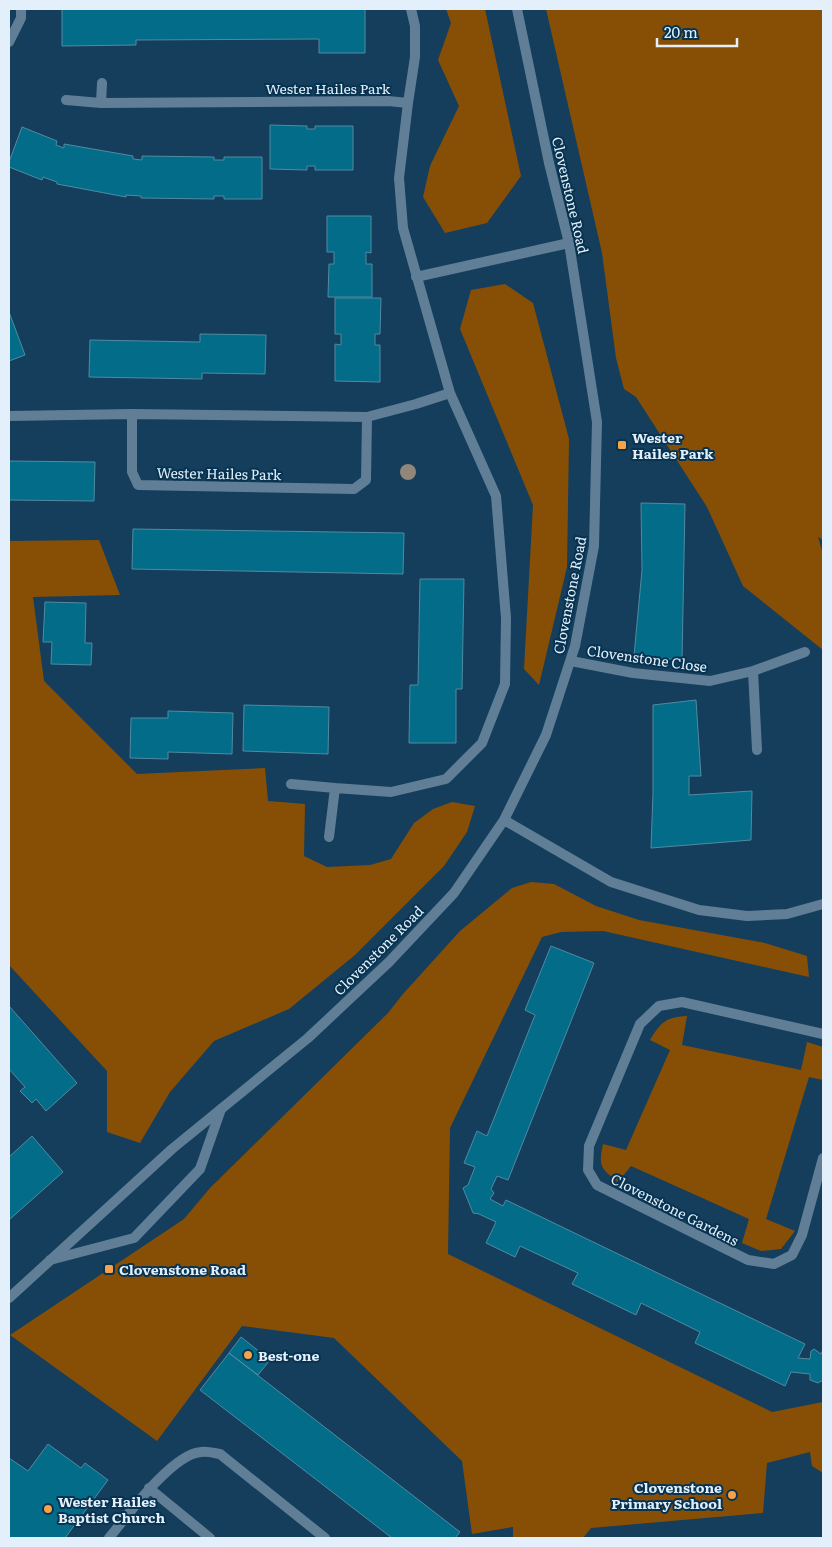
<svg xmlns="http://www.w3.org/2000/svg" width="832" height="1547" viewBox="0 0 832 1547" font-family="Literata,serif">
<style>
.green{fill:#874f06}
.building{fill:#036c88;stroke:#508ba1}
.lines{fill:none;stroke-linecap:round;stroke-linejoin:round}
.service{stroke:#607f97;stroke-width:10}
.minor{stroke:#607f97;stroke-width:10}
.tertiary{stroke:#607f97;stroke-width:10}
.tree{fill:#908679}
.poi-dot{fill:#f7a148;stroke:#073351;stroke-width:2}
.labels{text-anchor:middle;dominant-baseline:central;stroke-width:4;stroke-linejoin:round;paint-order:stroke}
.street-label{font-size:14px;fill:#e3f0fb;stroke:#073351}
.poi-label{font-size:14px;font-weight:bold;fill:#e3f0fb;stroke:#073351;text-anchor:start}
</style>
<rect width="100%" height="100%" fill="#143e5c"/>
<path class="green" d="M 446,9 L 485,9 L 521,176 L 487,223 L 445,233 L 423,197 L 430,166 L 459,106 L 438,60 L 451,23 Z
M 546,9 L 823,9 L 823,540 L 818,537 L 823,554 L 823,650 L 743,586 L 707,507 L 636,397 L 624,389 L 616,358 L 602,253 Z
M 505,284 L 533,303 L 569,439 L 567,567 L 539,685 L 524,669 L 533,505 L 460,329 L 471,290 Z
M 99,540 L 120,595 L 33,597 L 44,681 L 137,774 L 265,768 L 268,801 L 305,804 L 304,856 L 327,867 L 370,865 L 391,859 L 414,823 L 433,809 L 452,802 L 475,806 L 467,832 L 444,866 L 355,955 L 289,1009 L 214,1041 L 170,1092 L 140,1143 L 107,1132 L 107,1071 L 9,965 L 9,541 Z
M 531,882 L 554,884 L 596,906 L 639,920 L 765,943 L 807,956 L 809,977 L 603,931 L 561,932 L 542,937 L 450,1128 L 448,1254 L 772,1412 L 823,1402 L 823,1473 L 812,1466 L 810,1452 L 767,1463 L 763,1513 L 591,1528 L 583,1538 L 513,1538 L 513,1527 L 472,1534 L 462,1461 L 334,1338 L 242,1326 L 157,1441 L 10,1335 L 184,1219 L 210,1188 L 388,1013 L 403,994 L 460,931 L 512,888 Z
M 687,1016 L 682,1045 L 801,1070 L 807,1042 L 823,1047 L 823,1080 L 809,1077 L 766,1219 L 795,1231 L 781,1249 L 761,1251 L 742,1243 L 749,1219 L 631,1166 L 618,1182 C 601,1169 598,1166 603,1144 L 626,1150 L 670,1050 L 650,1040 C 661,1022 666,1017 687,1016 Z"/>
<path class="building" d="M 62,9 L 365,9 L 365,53 L 319,53 L 319,39 L 136,40 L 136,45 L 62,46 Z
M 270,125 L 307,126 L 307,129 L 315,129 L 315,126 L 353,126 L 353,170 L 315,170 L 315,166 L 307,166 L 307,170 L 270,169 Z
M 22,127 L 57,141 L 56,145 L 64,148 L 64,144 L 133,156 L 133,159 L 142,160 L 142,156 L 214,157 L 214,160 L 224,160 L 224,157 L 262,157 L 262,199 L 224,199 L 224,196 L 214,196 L 214,199 L 141,198 L 141,196 L 126,195 L 126,197 L 57,184 L 57,182 L 43,177 L 42,180 L 9,167 L 9,162 Z
M 327,216 L 371,216 L 371,253 L 366,252 L 366,264 L 372,264 L 372,297 L 328,297 L 329,264 L 334,264 L 334,252 L 327,252 Z
M 335,298 L 381,298 L 380,334 L 375,334 L 375,345 L 380,345 L 380,382 L 335,381 L 335,344 L 341,345 L 341,334 L 335,334 Z
M 9,312 L 25,355 L 9,361 Z
M 200,334 L 266,335 L 265,374 L 202,373 L 202,379 L 89,377 L 90,340 L 200,342 Z
M 9,461 L 95,462 L 94,501 L 9,500 Z
M 641,503 L 685,504 L 682,660 L 634,656 L 642,570 Z
M 133,529 L 404,533 L 403,574 L 132,569 Z
M 420,579 L 464,579 L 462,689 L 456,689 L 456,743 L 409,743 L 410,685 L 418,685 Z
M 45,602 L 86,603 L 85,643 L 92,643 L 91,665 L 51,664 L 52,642 L 43,642 Z
M 696,700 L 701,776 L 689,776 L 689,795 L 752,791 L 751,840 L 651,848 L 653,793 L 653,705 Z
M 244,705 L 329,707 L 328,754 L 243,751 Z
M 168,711 L 233,713 L 232,754 L 168,752 L 168,759 L 130,758 L 131,718 L 168,718 Z
M 551,946 L 594,963 L 508,1180 L 497,1176 L 491,1189 L 494,1193 L 490,1199 L 503,1206 L 506,1200 L 805,1344 L 798,1358 L 810,1359 L 811,1351 L 814,1349 L 821,1354 L 823,1350 L 823,1380 L 818,1383 L 810,1380 L 810,1374 L 791,1372 L 785,1386 L 695,1343 L 700,1332 L 641,1303 L 636,1315 L 572,1284 L 578,1273 L 520,1246 L 515,1257 L 486,1243 L 496,1222 L 479,1214 L 473,1213 L 463,1188 L 468,1185 L 475,1167 L 464,1163 L 477,1131 L 487,1136 L 535,1015 L 525,1010 Z
M 9,1006 L 77,1083 L 46,1111 L 36,1099 L 32,1103 L 20,1091 L 25,1087 L 9,1069 Z
M 32,1136 L 63,1172 L 9,1220 L 9,1157 Z
M 241,1337 L 270,1360 L 258,1375 L 229,1353 Z
M 229,1353 L 460,1532 L 455,1538 L 392,1538 L 200,1390 Z
M 48,1444 L 81,1468 L 85,1463 L 108,1480 L 65,1538 L 9,1538 L 9,1458 L 28,1471 Z"/>
<g class="lines">
<path class="service" d="M 50,1260 L 134,1238 L 200,1169 L 221,1109"/>
<path class="minor" d="M 9,42 L 21,18 L 21,9
M 66,100 L 101,103 L 388,101 L 408,103
M 101,103 L 102,83
M 416,277 L 569,243
M 132,414 L 132,472 L 138,485 L 354,489 L 366,480 L 367,417
M 9,416 L 132,414 L 367,417 L 416,404 L 450,393
M 571,661 L 633,673 L 710,681 L 753,671 L 805,652
M 753,671 L 757,750
M 291,784 L 335,788
M 329,837 L 335,788 L 391,792 L 446,779 L 482,743 L 505,684 L 506,618 L 496,496 L 450,393 L 403,228 L 399,178 L 408,103 L 415,57 L 415,26 L 411,9
M 823,1034 L 682,1002 L 659,1006 L 640,1024 L 589,1146 L 588,1170 L 597,1185 L 748,1260 L 774,1264 L 792,1255 L 802,1235 L 823,1158
M 149,1488 L 210,1538
M 109,1538 C 127,1516 172,1454 201,1452 C 207,1451 214,1453 220,1454 L 325,1538"/>
<path class="tertiary" d="M 504,820 L 611,882 L 699,910 L 747,916 L 787,914 L 823,904
M 9,1298 L 172,1149 L 308,1038 L 389,962 L 454,893 L 504,820 L 546,735 L 575,646 L 594,546 L 597,422 L 569,243 L 549,163 L 517,9"/>
</g>
<circle class="tree" cx="408" cy="472" r="8"/>
<g class="poi-dot">
<rect x="617" y="440" width="10" height="10" rx="2.5"/>
<rect x="104" y="1264" width="10" height="10" rx="2.5"/>
<circle cx="248" cy="1355" r="5"/>
<circle cx="732" cy="1495" r="5"/>
<circle cx="48" cy="1509" r="5"/>
</g>
<g class="labels">
<g class="street-label">
<text x="328" y="88">Wester Hailes Park</text>
<text transform="translate(571 195) rotate(77)">Clovenstone Road</text>
<text transform="translate(219 473) rotate(1)">Wester Hailes Park</text>
<text transform="translate(569 595) rotate(-79)">Clovenstone Road</text>
<text transform="translate(647 658) rotate(8)">Clovenstone Close</text>
<text transform="translate(378 950) rotate(-45)">Clovenstone Road</text>
<text transform="translate(675 1209) rotate(27)">Clovenstone Gardens</text>
</g>
<g class="poi-label">
<text x="632" y="437">Wester<tspan x="632" dy="16">Hailes Park</tspan></text>
<text x="119" y="1269">Clovenstone Road</text>
<text x="258" y="1355">Best-one</text>
<text x="722" y="1487" text-anchor="end">Clovenstone<tspan x="722" dy="16">Primary School</tspan></text>
<text x="58" y="1501">Wester Hailes<tspan x="58" dy="16">Baptist Church</tspan></text>
</g>
</g>
<rect width="832" height="1547" fill="none" stroke="#e3f0fb" stroke-width="20"/>
<path d="M657 38v8h80v-8" fill="none" stroke="#e3f0fb" stroke-width="2.5"/>
<text x="664" y="38" font-size="15" fill="#e3f0fb" stroke="#073351" stroke-width="4" paint-order="stroke">20 m</text>
</svg>
